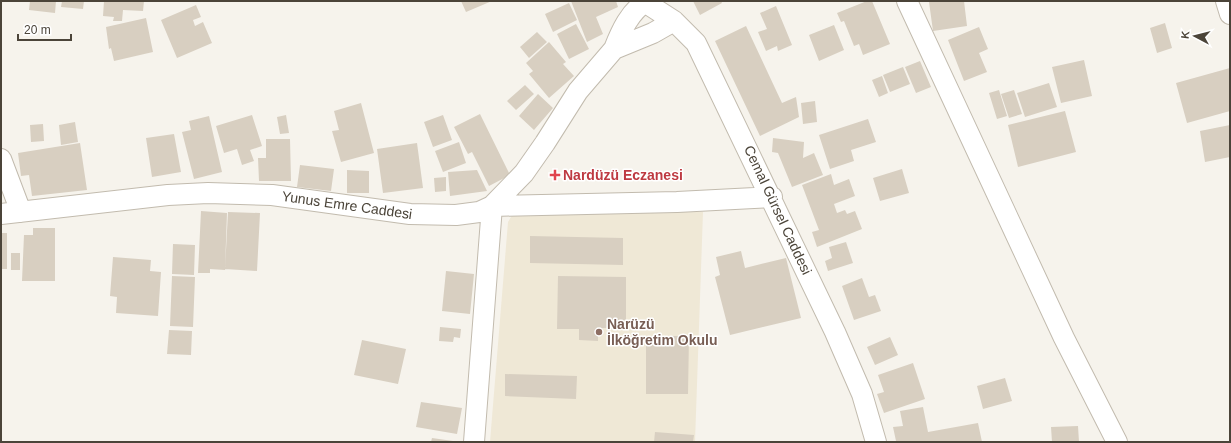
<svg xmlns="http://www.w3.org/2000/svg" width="1231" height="443" viewBox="0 0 1231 443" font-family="Helvetica,sans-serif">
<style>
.education{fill:#efe8d6}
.building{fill:#d8cfc1}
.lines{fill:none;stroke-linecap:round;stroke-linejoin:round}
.minor-casing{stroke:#c2bbae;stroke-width:22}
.minor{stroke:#fff;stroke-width:20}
.health-dot{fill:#e0444e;stroke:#fff;stroke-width:1.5}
.education-dot{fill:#8d6e63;stroke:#fff;stroke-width:1.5}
.labels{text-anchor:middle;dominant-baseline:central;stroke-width:3;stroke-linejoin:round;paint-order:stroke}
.health-label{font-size:14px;font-weight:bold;fill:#be3a42;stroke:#fff;text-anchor:start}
.street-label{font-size:14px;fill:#4b4439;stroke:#fff}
.education-label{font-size:14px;font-weight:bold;fill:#785e54;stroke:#fff;text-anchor:start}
</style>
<rect width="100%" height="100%" fill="#f6f3ec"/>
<path class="education" d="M 514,212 L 703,212 L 695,442 L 490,442 L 508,222 Z"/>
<path class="building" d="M 30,1 L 56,1 L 55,13 L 29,10 Z
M 62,1 L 84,1 L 83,9 L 61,7 Z
M 104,1 L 144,1 L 143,11 L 123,10 L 122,21 L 113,21 L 114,17 L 103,16 Z
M 461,1 L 492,1 L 466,12 Z
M 571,1 L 616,1 L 618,7 L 596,17 L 603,34 L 587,42 Z
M 693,1 L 721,1 L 722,3 L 700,15 Z
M 867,1 L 872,1 L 890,44 L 863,55 L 859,44 L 854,46 L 844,21 L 841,22 L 837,13 Z
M 938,1 L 964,1 L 967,26 L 933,31 L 929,2 Z
M 569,3 L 577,20 L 553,32 L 545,14 Z
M 196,5 L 201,17 L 193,20 L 195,26 L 203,22 L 212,43 L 177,58 L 161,20 Z
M 776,6 L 792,45 L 778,51 L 777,46 L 766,51 L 758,32 L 767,29 L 760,13 Z
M 146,18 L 153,52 L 114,61 L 111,48 L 109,49 L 106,27 Z
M 1165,23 L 1172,48 L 1157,53 L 1150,28 Z
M 576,24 L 589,49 L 569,59 L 557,34 Z
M 834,25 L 844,50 L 819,61 L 809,35 Z
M 746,26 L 782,103 L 796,97 L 799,117 L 760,136 L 715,41 Z
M 979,27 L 988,49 L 979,53 L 987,72 L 964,81 L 948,40 Z
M 537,32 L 547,42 L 529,58 L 520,47 Z
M 549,42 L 566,62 L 563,64 L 574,76 L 549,98 L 529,74 L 533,71 L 526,63 Z
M 1084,60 L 1092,96 L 1061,103 L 1052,67 Z
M 920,61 L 931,87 L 916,93 L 905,67 Z
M 903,67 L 910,84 L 890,92 L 883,75 Z
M 1230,68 L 1230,111 L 1187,123 L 1176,83 Z
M 882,76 L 888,93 L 879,97 L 872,80 Z
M 1049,83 L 1057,107 L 1025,117 L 1017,93 Z
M 525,85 L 534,94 L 516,110 L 507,101 Z
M 999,90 L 1007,116 L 997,119 L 989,93 Z
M 1014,90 L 1022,114 L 1009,118 L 1001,94 Z
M 538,94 L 553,108 L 534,130 L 519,116 Z
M 815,101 L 817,122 L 803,124 L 801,103 Z
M 361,103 L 374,153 L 341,162 L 332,131 L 339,130 L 334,111 Z
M 1065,111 L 1076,152 L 1018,167 L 1008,125 Z
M 480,114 L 510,175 L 489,186 L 472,152 L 468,154 L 454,127 Z
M 252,115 L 262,146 L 250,150 L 254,161 L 242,165 L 237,149 L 224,153 L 216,126 Z
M 286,115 L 289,133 L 280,134 L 277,117 Z
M 443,115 L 452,140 L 433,147 L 424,122 Z
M 209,116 L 222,172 L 194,179 L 182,132 L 191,130 L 189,121 Z
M 868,119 L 876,142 L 851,150 L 854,161 L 830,169 L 819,135 Z
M 75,122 L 78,142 L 61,145 L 59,125 Z
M 43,124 L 44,141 L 31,142 L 30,125 Z
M 1230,125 L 1230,157 L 1205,162 L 1200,131 Z
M 174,134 L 181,172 L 152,177 L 146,138 Z
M 773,138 L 804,142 L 803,158 L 814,153 L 823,175 L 792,187 L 778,153 L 772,152 Z
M 266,139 L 290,139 L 291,181 L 259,181 L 258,158 L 266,158 Z
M 459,142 L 466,163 L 443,172 L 435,151 Z
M 80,143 L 87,190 L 32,196 L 29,175 L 21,176 L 18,153 Z
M 417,143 L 423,188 L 383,193 L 377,149 Z
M 300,165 L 334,169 L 331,191 L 297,187 Z
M 902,169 L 909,193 L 880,201 L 873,178 Z
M 347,170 L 369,171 L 369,193 L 347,193 Z
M 477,170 L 487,191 L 450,196 L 448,172 Z
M 831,174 L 834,185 L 849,179 L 855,196 L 834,204 L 837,213 L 845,210 L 847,214 L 855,211 L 862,229 L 817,247 L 812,232 L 819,230 L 802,185 Z
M 446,177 L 446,191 L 435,192 L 434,178 Z
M 201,211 L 227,213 L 225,270 L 210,269 L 210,273 L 198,273 Z
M 228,212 L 260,213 L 257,271 L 225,269 Z
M 33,228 L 55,228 L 55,281 L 22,281 L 24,235 L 33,235 Z
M 1,233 L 7,233 L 7,269 L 1,269 Z
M 530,236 L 623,238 L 623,265 L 530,263 Z
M 846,242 L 853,263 L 828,271 L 825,261 L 832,258 L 829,247 Z
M 173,244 L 195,245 L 194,275 L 172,274 Z
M 741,251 L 745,268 L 786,258 L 801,318 L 730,335 L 715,277 L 720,275 L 716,257 Z
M 11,253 L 20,253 L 20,270 L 11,270 Z
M 113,257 L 151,260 L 150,271 L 161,272 L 158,316 L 116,313 L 117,297 L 110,296 Z
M 446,271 L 474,274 L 470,314 L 442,311 Z
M 172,276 L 195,277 L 193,327 L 170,326 Z
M 558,276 L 626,277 L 626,328 L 598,328 L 598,341 L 579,340 L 579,329 L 557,329 Z
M 862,278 L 869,297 L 875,295 L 881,311 L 854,320 L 842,286 Z
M 440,327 L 461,329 L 460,338 L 454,337 L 453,342 L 439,341 Z
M 169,330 L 192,331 L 191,355 L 167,354 Z
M 646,336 L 689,336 L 688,394 L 646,394 Z
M 890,337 L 898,355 L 875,365 L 867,347 Z
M 362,340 L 406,349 L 398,384 L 354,375 Z
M 913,363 L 925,399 L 884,413 L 877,394 L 884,392 L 878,375 Z
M 505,374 L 577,376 L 576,399 L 505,396 Z
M 1005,378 L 1012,401 L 983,409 L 977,386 Z
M 421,402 L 462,408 L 457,434 L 416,427 Z
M 923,407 L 928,432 L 978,423 L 982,442 L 896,441 L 893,427 L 903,426 L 900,411 Z
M 1078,426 L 1079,442 L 1052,442 L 1051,427 Z
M 655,432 L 694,435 L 693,442 L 654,442 Z
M 432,438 L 453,441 L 452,442 L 431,442 Z"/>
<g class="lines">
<defs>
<path id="minor" d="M 643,1 L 674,21 L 696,43 L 835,332 L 862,394 L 876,442
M 647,1 C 630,11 621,31 614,49 L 653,33 L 674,21
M 907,1 L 1064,338 L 1117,442
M 1226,1 L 1230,14
M 1,159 L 21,212
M 1,214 L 168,195 L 208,193 L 272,195 L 410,214 L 456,215 L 479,212 L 492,206 L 524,173 L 545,143 L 578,91 L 614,49
M 474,442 L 492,206 L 677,202 L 772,197"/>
</defs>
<use href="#minor" class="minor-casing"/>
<use href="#minor" class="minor"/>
</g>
<path class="health-dot" d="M553 169h4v4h4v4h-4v4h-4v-4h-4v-4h4z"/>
<circle class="education-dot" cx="599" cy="332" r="4"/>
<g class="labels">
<g class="health-label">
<text x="563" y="175">Nardüzü Eczanesi</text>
</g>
<g class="street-label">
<text transform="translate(347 205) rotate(8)">Yunus Emre Caddesi</text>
<text transform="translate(778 210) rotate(65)">Cemal Gürsel Caddesi</text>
</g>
<g class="education-label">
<text x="607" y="324">Narüzü<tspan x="607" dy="16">İlköğretim Okulu</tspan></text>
</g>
</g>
<rect width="1231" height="443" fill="none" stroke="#4b4439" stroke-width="4"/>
<g transform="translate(1195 36) rotate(277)" stroke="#ffffff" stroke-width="3" paint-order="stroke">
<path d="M0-3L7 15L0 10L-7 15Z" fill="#4b4439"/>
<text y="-6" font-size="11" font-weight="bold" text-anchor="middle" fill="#4b4439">K</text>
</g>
<path d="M18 34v6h53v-6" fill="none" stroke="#4b4439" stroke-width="2"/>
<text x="24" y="34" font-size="12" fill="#4b4439" stroke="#ffffff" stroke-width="3" paint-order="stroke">20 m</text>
</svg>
